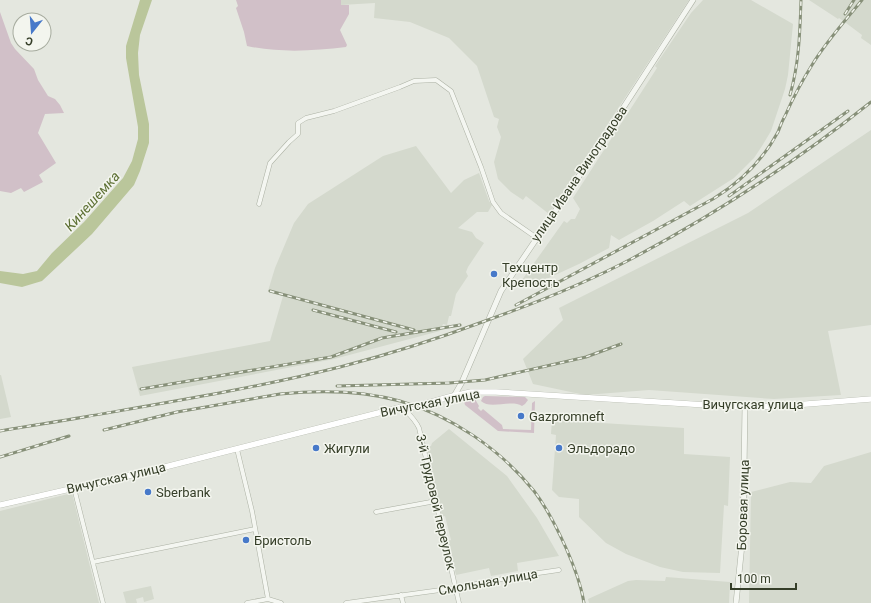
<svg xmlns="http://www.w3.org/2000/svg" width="871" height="603" viewBox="0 0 871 603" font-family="Roboto,sans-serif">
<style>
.built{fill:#d4d9cd}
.green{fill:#d1c0c8}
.water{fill:#bac69b}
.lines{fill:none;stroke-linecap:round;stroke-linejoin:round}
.minor-casing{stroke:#acb1a4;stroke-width:5}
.tertiary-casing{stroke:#acb1a4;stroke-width:6}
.secondary-casing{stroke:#acb1a4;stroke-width:6}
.minor{stroke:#f4f6f1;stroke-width:4}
.tertiary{stroke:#f4f6f1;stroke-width:5}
.secondary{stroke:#fff;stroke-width:5.5}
.rail-casing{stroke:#879079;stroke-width:3}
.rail{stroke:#f3f5ee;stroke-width:1.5;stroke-dasharray:4.5;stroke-linecap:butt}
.poi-dot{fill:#4779c9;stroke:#f3f5ee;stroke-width:1.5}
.labels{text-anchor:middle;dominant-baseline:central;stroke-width:3;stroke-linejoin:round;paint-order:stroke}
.street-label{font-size:13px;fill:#353e28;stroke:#f3f5ee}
.poi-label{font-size:13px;fill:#353e28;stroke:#f3f5ee;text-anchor:start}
.water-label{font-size:14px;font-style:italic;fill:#5d7034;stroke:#f3f5ee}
</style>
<rect width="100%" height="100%" fill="#e4e7df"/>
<path class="built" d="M 341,0 L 689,0 L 549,214 L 526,196 L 523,200 L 511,192 L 498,179 L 494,162 L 501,137 L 497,127 L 499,119 L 494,117 L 477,66 L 449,38 L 410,22 L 374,18 L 375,3 L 341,5 Z
M 703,0 L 751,0 L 793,24 L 788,75 L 785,89 L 771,131 L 762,146 L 754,158 L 734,178 L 690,206 L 684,201 L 653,221 L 619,240 L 611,235 L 609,248 L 579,264 L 529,287 L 522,280 L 564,221 L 567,223 L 571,219 L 575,219 L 580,209 L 573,198 L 657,68 L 655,66 L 691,13 Z
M 809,0 L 871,0 L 871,45 L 861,38 L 862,35 L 846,23 L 839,18 L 838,19 Z
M 871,130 L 871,325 L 828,331 L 841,395 L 774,399 L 649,390 L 585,395 L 533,384 L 523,359 L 563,320 L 559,308 L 748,213 Z
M 416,146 L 451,193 L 464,180 L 479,173 L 489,201 L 492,205 L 488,212 L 477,212 L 458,228 L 472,232 L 476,238 L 484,243 L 468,267 L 466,272 L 468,276 L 456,294 L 451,316 L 449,316 L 447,325 L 443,324 L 440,331 L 334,359 L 140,396 L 132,367 L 270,341 L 283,296 L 268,291 L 275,268 L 294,223 L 308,204 L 383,156 Z
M 0,375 L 1,375 L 11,417 L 0,419 Z
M 552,420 L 684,428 L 684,454 L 730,457 L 728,506 L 724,505 L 720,573 L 683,572 L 660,567 L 626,554 L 606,543 L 579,517 L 579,499 L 559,497 L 552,490 L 556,435 L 551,434 Z
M 449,429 L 507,476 L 537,518 L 559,556 L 517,563 L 518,571 L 491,576 L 489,568 L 456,575 L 448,541 L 451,540 L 445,516 L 442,517 L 425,447 L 431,446 L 432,443 Z
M 871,452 L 871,603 L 749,603 L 751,492 L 790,482 L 811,483 L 824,466 Z
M 72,493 L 99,603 L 0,603 L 0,511 Z
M 666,577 L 730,582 L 729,603 L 589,603 L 588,599 L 628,581 L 636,580 L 665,581 Z
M 151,586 L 154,599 L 144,602 L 143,597 L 136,599 L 137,603 L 126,603 L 123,592 Z"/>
<path class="green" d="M 236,0 L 341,0 L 341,5 L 349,5 L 349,14 L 340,30 L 347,45 L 346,47 C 313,51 280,53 247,46 L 244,32 L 236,8 L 238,6 Z
M 0,12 L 11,43 L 15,49 L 34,69 L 38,80 L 48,96 L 55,99 L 60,105 L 64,113 L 45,114 L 38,133 L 56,163 L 39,175 L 43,182 L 24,192 L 21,188 L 11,193 L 0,191 Z
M 485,396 L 525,397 L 528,400 L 525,404 L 522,406 C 511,399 490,410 481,401 L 483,397 Z
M 468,397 L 475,399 L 479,406 L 478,408 L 481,411 L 483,409 L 502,425 L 503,429 L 531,430 L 532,403 L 535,401 L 534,433 L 498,431 L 465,405 L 464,401 Z"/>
<path class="water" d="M 140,0 L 152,0 L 140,35 L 138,53 L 139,75 L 149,124 L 149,143 L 140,171 L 134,185 L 92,234 L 42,281 L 22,287 L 0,283 L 0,271 L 23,274 L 37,271 L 52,253 L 84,222 L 123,178 L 132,161 L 138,139 L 138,127 L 126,58 L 126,46 Z"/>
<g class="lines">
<defs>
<path id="minor" d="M 259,204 L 270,163 L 289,142 L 298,134 L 298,123 L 306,118 L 334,111 L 400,87 L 414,81 L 436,80 L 451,91 L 481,167 L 493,202 L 501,213 L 537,238
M 402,407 C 409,414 415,419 419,428 L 459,603
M 237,449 L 252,511 L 268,599
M 74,488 L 103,603
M 376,512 L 436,501
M 93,562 L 255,529
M 401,595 L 403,603
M 247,603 L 268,599 L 281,603
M 346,603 L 455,588 L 518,576 L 559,570"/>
<path id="tertiary" d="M 454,396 L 462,382 L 501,291 L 579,176 L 693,0
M 736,603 L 743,535 L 745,406"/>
<path id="secondary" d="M 0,505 L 153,470 L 402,407 L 417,406 L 449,397 L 471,392 L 496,392 L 739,407 L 781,406 L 871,399"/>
</defs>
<use href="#minor" class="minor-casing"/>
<use href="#tertiary" class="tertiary-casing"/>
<use href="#secondary" class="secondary-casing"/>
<use href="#minor" class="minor"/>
<use href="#tertiary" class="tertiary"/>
<use href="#secondary" class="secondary"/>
<defs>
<path id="rail" d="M 845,14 L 854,0
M 790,95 C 799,64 800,32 801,0
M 729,196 L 848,111
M 270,291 L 414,330
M 516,305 L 713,199 C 739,183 763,160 778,132 C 780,127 782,121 785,116 C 793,98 802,81 812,65 C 826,42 845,21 862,0
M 313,310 L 396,332
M 337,386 L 449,383 L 485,380 L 586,357 L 621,344
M 141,389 L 331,357 L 382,338 L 460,325
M 104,430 L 177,412 L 280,394 C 320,390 360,390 400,401 C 452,416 500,449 534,491 C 547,508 557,528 566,548 C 574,566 581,584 584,603
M 0,431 C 28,426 56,422 84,417 C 170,402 256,388 340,367 C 390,354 437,339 485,321 C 536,303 586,283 633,258 C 717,213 797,161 871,102
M 0,457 L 69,436"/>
</defs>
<use href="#rail" class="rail-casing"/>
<use href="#rail" class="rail"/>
</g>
<g class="poi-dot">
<circle cx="494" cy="274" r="4"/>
<circle cx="521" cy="416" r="4"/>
<circle cx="316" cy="448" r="4"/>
<circle cx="559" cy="448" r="4"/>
<circle cx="148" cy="492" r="4"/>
<circle cx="246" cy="540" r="4"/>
</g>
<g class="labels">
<g class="street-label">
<text transform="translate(579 174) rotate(-56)">улица Ивана Виноградова</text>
<text transform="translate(430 403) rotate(-11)">Вичугская улица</text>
<text x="753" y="404">Вичугская улица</text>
<text transform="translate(116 478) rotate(-13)">Вичугская улица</text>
<text transform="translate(436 502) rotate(77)">3-й Трудовой переулок</text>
<text transform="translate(743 505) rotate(-88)">Боровая улица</text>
<text transform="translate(488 582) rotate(-10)">Смольная улица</text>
</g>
<g class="poi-label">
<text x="502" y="267">Техцентр<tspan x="502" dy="15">Крепость</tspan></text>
<text x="529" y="416">Gazpromneft</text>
<text x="324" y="448">Жигули</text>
<text x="567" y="448">Эльдорадо</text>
<text x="156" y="492">Sberbank</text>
<text x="254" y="540">Бристоль</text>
</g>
<g class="water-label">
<text transform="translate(92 201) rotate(-48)">Кинешемка</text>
</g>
</g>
<g transform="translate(32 32) rotate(197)"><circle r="19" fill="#f3f5ee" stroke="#a7ac9f"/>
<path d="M0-3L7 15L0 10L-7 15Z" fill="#4779c9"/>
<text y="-6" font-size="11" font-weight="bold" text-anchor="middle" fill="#353e28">С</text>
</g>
<path d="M731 583v6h65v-6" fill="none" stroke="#353e28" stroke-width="2"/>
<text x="737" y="583" font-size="12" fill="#353e28" stroke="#f3f5ee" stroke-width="3" paint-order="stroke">100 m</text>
</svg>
